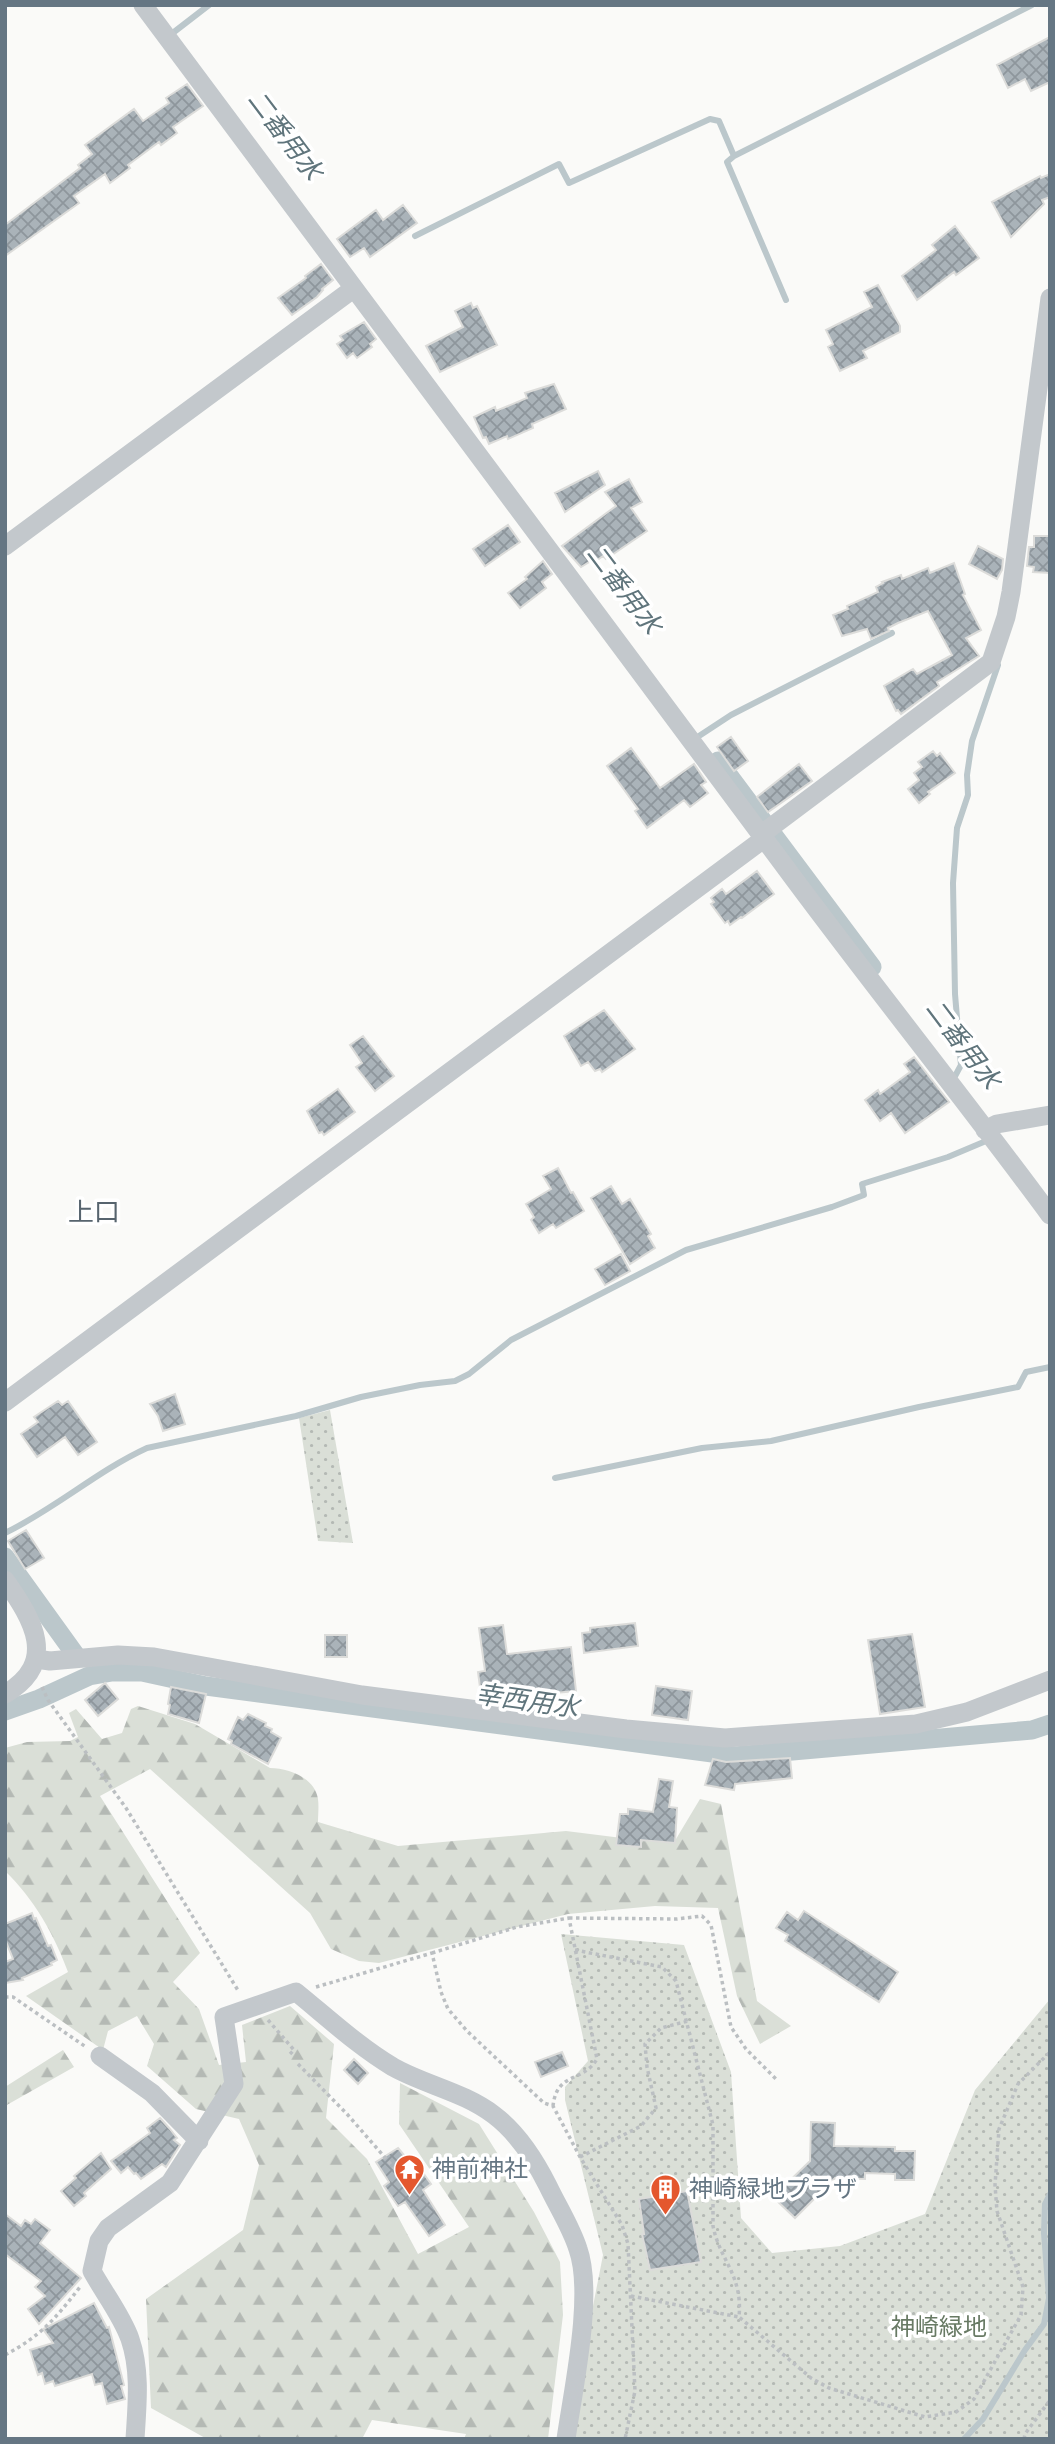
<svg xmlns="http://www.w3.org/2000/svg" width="1055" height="2444" viewBox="0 0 1055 2444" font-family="'Sofia Sans Condensed','Noto Sans JP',sans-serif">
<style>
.green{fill:url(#green-dots)}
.forest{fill:url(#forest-firs)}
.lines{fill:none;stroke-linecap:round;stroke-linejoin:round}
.stream{stroke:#bbc7cb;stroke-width:6}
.canal{stroke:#bbc7cb;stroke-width:19}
.building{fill:url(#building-cross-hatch);stroke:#dcdcda;stroke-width:2}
.path{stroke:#bbbfc2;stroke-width:3.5;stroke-dasharray:3.5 3.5;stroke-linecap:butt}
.minor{stroke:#c3c8cc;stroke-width:19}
.labels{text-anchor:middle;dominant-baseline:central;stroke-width:7;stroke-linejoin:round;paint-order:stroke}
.poi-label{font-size:24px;fill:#657683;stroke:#fff;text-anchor:start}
.park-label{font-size:24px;fill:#687a64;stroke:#fff}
.water-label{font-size:26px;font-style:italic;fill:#60757c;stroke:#fff}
.neighbourhood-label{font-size:26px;fill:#57646e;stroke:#fff}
</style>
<defs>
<pattern id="green-dots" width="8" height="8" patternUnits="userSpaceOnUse" patternTransform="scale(1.75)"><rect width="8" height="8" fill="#dadfd7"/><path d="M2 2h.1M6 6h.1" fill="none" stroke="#b4b9b4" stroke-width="1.8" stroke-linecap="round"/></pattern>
<pattern id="forest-firs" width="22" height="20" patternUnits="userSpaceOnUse" patternTransform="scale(1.75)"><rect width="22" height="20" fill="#dadfd7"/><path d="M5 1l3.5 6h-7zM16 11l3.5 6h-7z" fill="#b4b9b4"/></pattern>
<pattern id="building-cross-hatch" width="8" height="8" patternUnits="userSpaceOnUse" patternTransform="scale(1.75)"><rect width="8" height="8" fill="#aab3b9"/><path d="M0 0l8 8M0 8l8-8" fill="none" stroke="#8e969c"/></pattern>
</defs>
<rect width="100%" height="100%" fill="#fafaf8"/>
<path class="green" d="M 330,1410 L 353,1543 L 318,1541 L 299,1418 Z
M 561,1934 L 684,1945 L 731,2072 L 741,2218 L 772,2253 L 840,2246 L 925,2214 L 975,2090 L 1050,1999 L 1050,2439 L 567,2439 L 603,2255 L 565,2100 L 565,2087 L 588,2061 Z"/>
<path class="forest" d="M 138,1706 L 195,1724 L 270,1768 C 289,1768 315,1778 318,1799 C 319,1807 318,1815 318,1822 L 398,1846 L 566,1831 L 638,1840 L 676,1839 L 700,1799 L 721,1804 L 757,2001 L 791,2026 L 760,2044 L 737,1996 L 718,1908 L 655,1906 L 568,1914 L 379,1963 L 359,1961 L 331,1949 L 310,1913 L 150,1769 L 100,1796 L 200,1953 L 173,1982 L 199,2009 L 219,2065 L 246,2062 L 242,2025 L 290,2006 L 334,2044 L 326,2118 L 367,2159 L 418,2254 L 469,2227 L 399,2124 L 400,2083 L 479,2124 L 534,2212 L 560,2262 L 563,2315 L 548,2439 L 464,2439 L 466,2434 L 372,2420 L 362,2439 L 207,2439 L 151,2408 L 146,2299 L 243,2230 L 259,2165 L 239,2119 L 196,2109 L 147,2066 L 154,2044 L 137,2016 L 108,2031 L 103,2050 L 26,1996 L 68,1972 C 54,1934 34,1899 5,1871 L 5,1748 L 27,1742 L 70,1741 L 78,1737 L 69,1713 L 76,1709 L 102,1739 L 122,1733 L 131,1709 Z
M 63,2050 L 74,2067 L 5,2106 L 5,2087 Z"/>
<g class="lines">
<path class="stream" d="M 174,32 L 209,5
M 415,236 L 559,164 L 569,183 L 710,119 L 719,121 L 734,156
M 786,300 L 727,162 L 734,156 L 1032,5
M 699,736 L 731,715 L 892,633
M 954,1078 L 961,1065 L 955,994 L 953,883 L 957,828 L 968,795 L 967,775 L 972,741 L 998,665
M 555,1478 L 702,1448 L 771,1441 L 919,1407 L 1018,1387 L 1026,1372 L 1050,1367
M 5,1533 C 55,1509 97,1471 147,1448 L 296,1416 L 361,1397 L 420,1385 L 455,1381 L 469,1374 L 511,1340 L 686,1250 L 832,1207 L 864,1195 L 862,1184 L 948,1157 L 986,1141
M 964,2439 L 983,2419 L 1025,2350 L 1044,2324 L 1049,2298 L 1044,2233 L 1045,2204 L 1050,2194"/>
<path class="canal" d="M 718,761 L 872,967
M 5,1557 L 77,1657
M 5,1711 L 39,1699 L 89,1676 L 112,1672 L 142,1672 L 206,1686 L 735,1756 L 1032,1730 L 1050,1724"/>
</g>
<path class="building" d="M 1050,37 L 1050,82 L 1031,91 L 1025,79 L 1008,88 L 997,65 Z
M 187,84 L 203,106 L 173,127 L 177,133 L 161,145 L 159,142 L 128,165 L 130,168 L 110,183 L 105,174 L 74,196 L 79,203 L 5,256 L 5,225 L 80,168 L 78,165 L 92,154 L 85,145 L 134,109 L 143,121 L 169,103 L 166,98 Z
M 1050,174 L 1050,197 L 1042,200 L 1044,204 L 1011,237 L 992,202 L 1040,176 L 1041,178 Z
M 403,205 L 417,223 L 370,257 L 364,248 L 350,257 L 337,239 L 376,210 L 383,220 Z
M 955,226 L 979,258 L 956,275 L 954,272 L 917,300 L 902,276 L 936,250 L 932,245 Z
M 321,264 L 333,280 L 322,289 L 323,290 L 317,297 L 292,315 L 278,298 L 306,278 L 305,276 Z
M 878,285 L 900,326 L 900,332 L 863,351 L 867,358 L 840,371 L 828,347 L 833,344 L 826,330 L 872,307 L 864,292 Z
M 471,303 L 473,308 L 477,306 L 497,345 L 440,372 L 426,346 L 463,327 L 455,311 Z
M 364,322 L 376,339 L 370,344 L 372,347 L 357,358 L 353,353 L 347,358 L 337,344 L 343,340 L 340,336 Z
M 554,384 L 566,409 L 532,424 L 533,428 L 508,439 L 507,436 L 489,444 L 486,437 L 483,438 L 474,417 L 495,407 L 496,411 L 527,398 L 525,393 Z
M 598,471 L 605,485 L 565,512 L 555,493 Z
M 629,479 L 642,502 L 631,508 L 647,531 L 606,559 L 603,556 L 593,563 L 591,561 L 581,567 L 562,546 L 616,506 L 605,492 Z
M 508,525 L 520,542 L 485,566 L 473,549 Z
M 1034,536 L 1049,536 L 1050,573 L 1033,572 L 1034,567 L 1027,566 L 1029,547 L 1034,547 Z
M 978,546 L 1003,559 L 1002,570 L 997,579 L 969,564 Z
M 543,561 L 552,574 L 542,582 L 546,588 L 520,608 L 508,593 L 527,579 L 525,577 Z
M 954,563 L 965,594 L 963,595 L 981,630 L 966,638 L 979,656 L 937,682 L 939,686 L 901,714 L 898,710 L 896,711 L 884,686 L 913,669 L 917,674 L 952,655 L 928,611 L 898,623 L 888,628 L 889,631 L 871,639 L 867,629 L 842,636 L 833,615 L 848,609 L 847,606 L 878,592 L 876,587 L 883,583 L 882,582 L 901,575 L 902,579 L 928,568 L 930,573 Z
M 731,737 L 748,761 L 734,771 L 717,747 Z
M 631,748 L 660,788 L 694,764 L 706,782 L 701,785 L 708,793 L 690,807 L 684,800 L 647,828 L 635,811 L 638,809 L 607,766 Z
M 933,751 L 937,756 L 940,753 L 955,773 L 928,792 L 930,794 L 919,803 L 908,789 L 919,780 L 914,773 L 922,767 L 918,762 Z
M 799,764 L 812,781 L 768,812 L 757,797 Z
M 757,871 L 774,894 L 742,918 L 741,917 L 730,925 L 728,921 L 725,923 L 711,904 L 714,902 L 711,898 L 722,889 L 726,894 Z
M 604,1010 L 635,1049 L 602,1072 L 600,1069 L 595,1071 L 588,1062 L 581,1066 L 564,1036 Z
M 363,1036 L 394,1076 L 375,1091 L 356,1067 L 362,1063 L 350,1045 Z
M 914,1057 L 949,1102 L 905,1133 L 891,1113 L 880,1121 L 865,1100 L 878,1090 L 880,1094 L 910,1072 L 904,1064 Z
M 338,1089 L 355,1112 L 324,1135 L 322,1132 L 319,1133 L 307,1111 Z
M 558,1168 L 571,1193 L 573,1192 L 584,1211 L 556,1228 L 553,1224 L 539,1233 L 531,1220 L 534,1217 L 526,1204 L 551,1189 L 543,1176 Z
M 611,1186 L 622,1204 L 630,1199 L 651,1234 L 648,1236 L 655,1248 L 630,1264 L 591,1198 Z
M 621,1254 L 630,1271 L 605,1285 L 595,1269 Z
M 175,1394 L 185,1424 L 163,1431 L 158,1416 L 150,1404 Z
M 58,1401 L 62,1405 L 68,1401 L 97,1442 L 78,1455 L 65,1437 L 37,1457 L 21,1434 L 38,1422 L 34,1417 Z
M 26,1530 L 44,1558 L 25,1569 L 8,1541 Z
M 635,1623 L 638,1646 L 584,1653 L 582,1633 L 590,1632 L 590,1628 Z
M 503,1625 L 507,1654 L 571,1647 L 576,1691 L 510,1697 L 509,1691 L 488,1694 L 487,1687 L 480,1687 L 478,1672 L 485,1671 L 479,1628 Z
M 912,1634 L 925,1707 L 880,1714 L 868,1640 Z
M 325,1635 L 347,1635 L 347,1657 L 325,1657 Z
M 105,1683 L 118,1699 L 98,1716 L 85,1700 Z
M 656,1686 L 692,1691 L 688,1720 L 652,1715 Z
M 171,1687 L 206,1694 L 199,1723 L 168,1714 L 170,1705 L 168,1704 Z
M 248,1714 L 266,1723 L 265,1726 L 272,1729 L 271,1732 L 281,1738 L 268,1764 L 231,1744 L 232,1741 L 228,1739 L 238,1717 L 243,1720 Z
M 790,1758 L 792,1778 L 735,1784 L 734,1790 L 705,1785 L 713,1759 L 726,1762 Z
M 659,1779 L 673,1781 L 669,1807 L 677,1808 L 675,1843 L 641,1840 L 641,1847 L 616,1845 L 620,1814 L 628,1814 L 628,1809 L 653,1812 Z
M 804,1911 L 898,1972 L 879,2002 L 785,1941 L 788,1935 L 776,1928 L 787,1912 L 798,1920 Z
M 32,1913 L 34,1919 L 36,1918 L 48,1946 L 51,1945 L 57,1960 L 51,1963 L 52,1965 L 22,1978 L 23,1980 L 5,1983 L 5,1962 L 13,1959 L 5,1939 L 5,1924 Z
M 562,2052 L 568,2066 L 541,2077 L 535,2062 Z
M 354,2059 L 368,2073 L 358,2084 L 344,2070 Z
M 160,2118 L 169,2128 L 177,2138 L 174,2140 L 180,2145 L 166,2167 L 162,2164 L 141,2179 L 136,2173 L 134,2174 L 128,2167 L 121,2173 L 111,2161 L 150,2133 L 147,2128 Z
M 811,2122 L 835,2123 L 834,2146 L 895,2147 L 895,2151 L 915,2151 L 914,2180 L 895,2180 L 895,2174 L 865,2173 L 865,2179 L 835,2178 L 795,2218 L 773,2197 L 810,2161 Z
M 398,2148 L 413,2166 L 416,2163 L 431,2184 L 423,2190 L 445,2225 L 429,2236 L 405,2202 L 398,2206 L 384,2186 L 389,2182 L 376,2162 Z
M 101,2153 L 111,2169 L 84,2193 L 86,2196 L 74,2206 L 61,2191 L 76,2178 L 74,2176 Z
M 687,2191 L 701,2262 L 650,2270 L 642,2234 L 644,2234 L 639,2199 Z
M 5,2214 L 21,2226 L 25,2220 L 31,2224 L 35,2219 L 50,2230 L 40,2243 L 81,2278 L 39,2324 L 28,2309 L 45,2296 L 35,2287 L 41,2281 L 5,2254 Z
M 94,2303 L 107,2328 L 109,2327 L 124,2385 L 121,2386 L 125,2399 L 107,2404 L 102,2383 L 95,2385 L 92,2374 L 55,2386 L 53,2381 L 45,2384 L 42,2373 L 38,2375 L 30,2350 L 53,2343 L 43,2329 Z"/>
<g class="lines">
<path class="path" d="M 42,1687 L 48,1700 L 126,1808 L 239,1992
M 569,1918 L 677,1919 L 702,1916 L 711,1925 L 731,2027 L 746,2049 L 776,2079
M 575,1950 L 662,1967 L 676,1981 L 713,2125 L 713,2226 C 720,2261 743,2275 739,2317 L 811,2378 L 829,2388 L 925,2417 L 956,2412 L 974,2399 L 1021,2315 L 1023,2287 L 997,2211 L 995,2185 L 999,2129 L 1018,2084 L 1050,2052
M 432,1953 L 517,1927 L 569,1918 L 597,2059 C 583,2083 557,2071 553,2106
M 316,1987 L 432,1953 L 441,1992 L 448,2009 L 467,2031 L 544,2103 L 553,2106 L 580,2157 L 622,2225 L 628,2244 L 635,2391 L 625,2439
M 5,1997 L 13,1997 L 86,2047
M 268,2020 L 294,2050 L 290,2054
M 298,2064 L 347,2114 L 395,2169
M 580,2157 L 641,2126 L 656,2108 L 647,2067 L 645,2044 L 661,2028 L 688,2021
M 631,2296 L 739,2317
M 5,2355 C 41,2336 56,2318 80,2287
M 1024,2439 L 1025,2434 L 1050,2400"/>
<path class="minor" d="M 143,5 C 356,292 571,577 783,864 C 870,982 963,1097 1050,1215
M 5,546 L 353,289
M 762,834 L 991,662 L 1006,617 L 1011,592 L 1050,298
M 985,1130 L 997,1124 L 1050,1115
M 5,1402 L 765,838
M 5,1580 C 33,1620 59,1662 5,1694
M 36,1659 L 50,1661 L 118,1655 L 154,1657 L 362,1695 L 626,1729 L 725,1738 L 916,1724 L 967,1712 L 1050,1680
M 100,2056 L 152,2093 L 199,2141
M 135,2439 C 137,2406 141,2371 130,2339 C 122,2316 104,2293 92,2271 L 99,2241 L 108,2228 L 170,2183 L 234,2084 L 224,2017 L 296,1992 C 328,2018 358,2046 393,2067 C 425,2085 464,2092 494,2115 C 518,2133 535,2160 548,2186 C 558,2207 571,2227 578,2249 C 594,2294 573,2390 566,2439"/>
</g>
<defs>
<symbol id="temple-pin" viewBox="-11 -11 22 30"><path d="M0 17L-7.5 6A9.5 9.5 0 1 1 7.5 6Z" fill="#e4572e" stroke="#fff"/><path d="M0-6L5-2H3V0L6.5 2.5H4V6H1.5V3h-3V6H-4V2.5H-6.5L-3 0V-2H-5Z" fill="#fff"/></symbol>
<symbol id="building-pin" viewBox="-11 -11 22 30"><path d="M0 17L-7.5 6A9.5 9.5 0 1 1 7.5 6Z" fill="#e4572e" stroke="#fff"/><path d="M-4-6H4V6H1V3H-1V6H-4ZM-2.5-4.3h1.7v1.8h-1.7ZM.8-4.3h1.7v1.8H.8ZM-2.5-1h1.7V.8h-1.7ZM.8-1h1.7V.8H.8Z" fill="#fff"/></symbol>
</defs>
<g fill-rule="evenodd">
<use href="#temple-pin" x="392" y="2152" width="35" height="47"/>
<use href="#building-pin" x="648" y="2172" width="35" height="47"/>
</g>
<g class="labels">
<g class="poi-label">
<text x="432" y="2169">神前神社</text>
<text x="689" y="2189">神崎緑地プラザ</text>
</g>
<g class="park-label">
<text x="939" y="2327">神崎緑地</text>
</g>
<g class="water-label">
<text transform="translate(284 136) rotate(53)">二番用水</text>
<text transform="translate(623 590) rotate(53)">二番用水</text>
<text transform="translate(962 1045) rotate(53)">二番用水</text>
<text transform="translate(527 1702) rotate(8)">幸西用水</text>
</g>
<g class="neighbourhood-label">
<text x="94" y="1213">上口</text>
</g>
</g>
<rect width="1055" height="2444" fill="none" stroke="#657683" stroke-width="14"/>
</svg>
